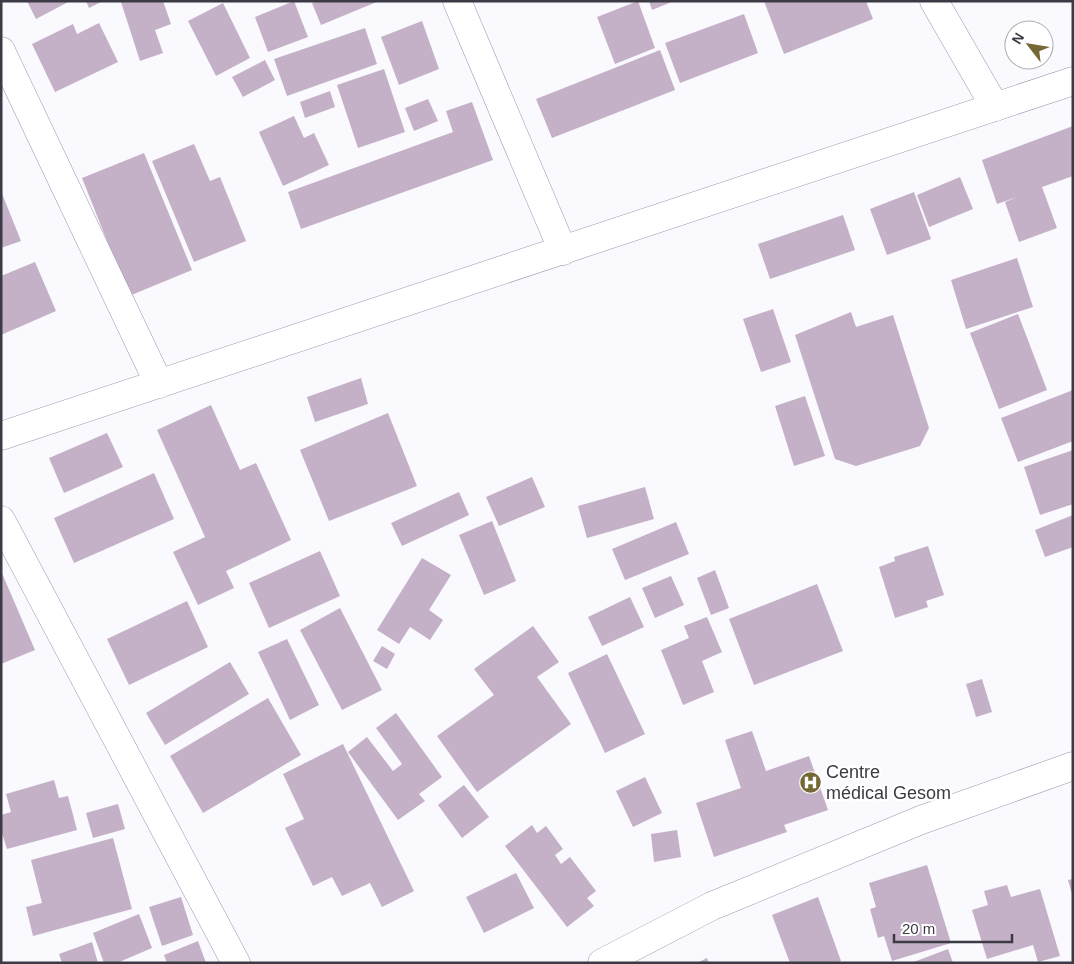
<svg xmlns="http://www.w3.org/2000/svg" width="1074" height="964" viewBox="0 0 1074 964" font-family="Arial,sans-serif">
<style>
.building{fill:#c4b1c7}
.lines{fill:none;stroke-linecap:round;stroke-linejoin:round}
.street-casing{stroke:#9a99b2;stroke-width:29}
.highway-casing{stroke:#9a99b2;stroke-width:29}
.street{stroke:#fff;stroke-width:28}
.highway{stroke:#fff;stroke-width:28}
.labels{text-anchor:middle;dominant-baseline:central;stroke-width:4.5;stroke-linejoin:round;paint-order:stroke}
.poi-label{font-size:18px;fill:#3b3a45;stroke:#fff;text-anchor:start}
</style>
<rect width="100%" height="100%" fill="#f9f9fe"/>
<path class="building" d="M 27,1 L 70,1 L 36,19 Z
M 86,1 L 103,1 L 89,8 Z
M 124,1 L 163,1 L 171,24 L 155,30 L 163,53 L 140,61 L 121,2 Z
M 294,1 L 308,37 L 268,52 L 255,17 Z
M 317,1 L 379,1 L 321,25 L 312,3 Z
M 638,1 L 655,48 L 615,64 L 597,17 Z
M 649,1 L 674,1 L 652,10 Z
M 764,1 L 866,1 L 873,19 L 784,54 Z
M 223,3 L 250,58 L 216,76 L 188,21 Z
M 744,14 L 758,53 L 680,83 L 665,43 Z
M 422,21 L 439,69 L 399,85 L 381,37 Z
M 99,23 L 118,62 L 55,92 L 32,44 L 73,24 L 77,34 Z
M 365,28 L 377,64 L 287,96 L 274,59 Z
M 660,50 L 675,90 L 552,138 L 536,99 Z
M 265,60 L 275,80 L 243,97 L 232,77 Z
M 384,69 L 405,132 L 358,148 L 337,85 Z
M 330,91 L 335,107 L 305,118 L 300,102 Z
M 428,99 L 438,121 L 414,131 L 405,108 Z
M 472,102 L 493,160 L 301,229 L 288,192 L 453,132 L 446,111 Z
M 294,116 L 304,138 L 314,133 L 329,165 L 283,186 L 259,132 Z
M 1073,126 L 1073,176 L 1042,187 L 1057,228 L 1019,242 L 1005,202 L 1020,196 L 997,204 L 982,160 Z
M 194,144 L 210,181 L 220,177 L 246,241 L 194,262 L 152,161 Z
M 144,153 L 192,270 L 129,296 L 82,178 Z
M 960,177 L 973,209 L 929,227 L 917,195 Z
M 1,191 L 21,241 L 1,248 Z
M 914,192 L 931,239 L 887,255 L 870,209 Z
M 843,215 L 855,250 L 770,279 L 758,244 Z
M 1017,258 L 1033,307 L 966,329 L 951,280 Z
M 35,262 L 56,311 L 1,335 L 1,276 Z
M 773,309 L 791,362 L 761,372 L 743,319 Z
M 851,312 L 856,327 L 893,315 L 929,428 L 920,446 L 856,466 L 835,459 L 795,335 Z
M 1018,314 L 1047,390 L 999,409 L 970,333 Z
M 361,378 L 368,404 L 315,422 L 307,397 Z
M 1073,390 L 1073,441 L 1018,462 L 1001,418 Z
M 805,396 L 825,456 L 794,466 L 775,406 Z
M 211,405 L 240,470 L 256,463 L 291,540 L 226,571 L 234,588 L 198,605 L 173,552 L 205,537 L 157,430 Z
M 388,413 L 417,486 L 329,521 L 300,450 Z
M 107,433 L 123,467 L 64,493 L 49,458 Z
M 1073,450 L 1073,504 L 1040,515 L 1024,467 Z
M 154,473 L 174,519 L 74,563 L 54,518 Z
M 532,477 L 545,507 L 499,526 L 486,497 Z
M 645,487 L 654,519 L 587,538 L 578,506 Z
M 459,492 L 469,515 L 402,546 L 391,523 Z
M 1073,515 L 1073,547 L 1045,557 L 1035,530 Z
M 492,521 L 516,581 L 484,595 L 459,535 Z
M 676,522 L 689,554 L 625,580 L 612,549 Z
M 928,546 L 944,595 L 926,601 L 928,607 L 895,618 L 879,567 L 895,561 L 894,557 Z
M 320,551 L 340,596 L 269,628 L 249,583 Z
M 422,558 L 451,575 L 429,610 L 443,620 L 430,640 L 410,627 L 399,644 L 377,630 Z
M 715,570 L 729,608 L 711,615 L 697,578 Z
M 1,571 L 35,650 L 1,664 Z
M 671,576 L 684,605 L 655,618 L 642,588 Z
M 817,584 L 843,651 L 754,685 L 729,619 Z
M 630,597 L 644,627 L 602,646 L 588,617 Z
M 187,601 L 208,647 L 129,685 L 107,639 Z
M 340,608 L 382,690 L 342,710 L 300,630 Z
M 707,617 L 722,652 L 702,661 L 714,692 L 683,705 L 661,650 L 689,638 L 684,626 Z
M 533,626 L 559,662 L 537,677 L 571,724 L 477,792 L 437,736 L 494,695 L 474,669 Z
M 287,639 L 319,705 L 290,720 L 258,652 Z
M 382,646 L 395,654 L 387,669 L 373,661 Z
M 607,654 L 645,734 L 605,753 L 568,673 Z
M 230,662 L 249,694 L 165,745 L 146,713 Z
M 982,679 L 992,712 L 976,717 L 966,684 Z
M 268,698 L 301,755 L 203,813 L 170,756 Z
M 396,713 L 442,777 L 419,794 L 425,801 L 398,820 L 348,752 L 367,737 L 393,771 L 402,764 L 376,728 Z
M 752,731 L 766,771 L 809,756 L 828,810 L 784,825 L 787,832 L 714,857 L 696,803 L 741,788 L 725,740 Z
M 343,744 L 414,891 L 382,907 L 370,883 L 342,896 L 332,877 L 313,886 L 285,828 L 304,819 L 283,774 Z
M 645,777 L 662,813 L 633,827 L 616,791 Z
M 54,780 L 59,798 L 68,796 L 77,830 L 7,849 L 1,830 L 1,815 L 11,812 L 6,794 Z
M 464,785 L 489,817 L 462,838 L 438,805 Z
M 118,804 L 125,829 L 93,838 L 86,813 Z
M 532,825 L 537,833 L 546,826 L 563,849 L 555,855 L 561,864 L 570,857 L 596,891 L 587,898 L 594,906 L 567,927 L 505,846 Z
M 677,830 L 681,857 L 654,862 L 651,834 Z
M 113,838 L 132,909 L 33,936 L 26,907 L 42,903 L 31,860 Z
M 927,865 L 951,943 L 892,961 L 884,936 L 878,938 L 870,909 L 876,907 L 869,883 Z
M 516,873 L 534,908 L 484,933 L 466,897 Z
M 1073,879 L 1073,893 L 1072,894 L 1068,880 Z
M 1007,885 L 1011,897 L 1040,889 L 1060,956 L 1038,962 L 1033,945 L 987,959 L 972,910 L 988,905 L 984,891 Z
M 181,897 L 193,935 L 162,946 L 149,907 Z
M 818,897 L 841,961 L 836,963 L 790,963 L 772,915 Z
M 139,914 L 152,948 L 117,963 L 104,963 L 93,933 Z
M 198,941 L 206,963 L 167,963 L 164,955 Z
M 92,942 L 98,963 L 62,963 L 59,954 Z
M 948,949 L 953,963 L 911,963 Z
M 707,958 L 709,963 L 697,963 Z"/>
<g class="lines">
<defs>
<path id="street" d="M 457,1 L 563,251
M 934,1 L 995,107
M 1,51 L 159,384
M 1,520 L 236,963
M 602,963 L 712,906 L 921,820 L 1073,766"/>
<path id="highway" d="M 1,436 L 1073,81"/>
</defs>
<use href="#street" class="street-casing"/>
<use href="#highway" class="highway-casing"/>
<use href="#street" class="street"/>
<use href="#highway" class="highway"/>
</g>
<defs>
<symbol id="hospital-disc" viewBox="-11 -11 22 22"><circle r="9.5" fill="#746835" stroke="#fff"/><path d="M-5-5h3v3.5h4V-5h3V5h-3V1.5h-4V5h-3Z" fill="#fff"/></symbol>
</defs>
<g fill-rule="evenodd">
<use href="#hospital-disc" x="798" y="770" width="25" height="25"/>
</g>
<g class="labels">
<g class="poi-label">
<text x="826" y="772">Centre<tspan x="826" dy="21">médical Gesom</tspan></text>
</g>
</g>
<rect width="1074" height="964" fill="none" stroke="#3b3a45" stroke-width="5"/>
<g transform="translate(1029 45) rotate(301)"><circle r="24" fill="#ffffff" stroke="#b1b0b5"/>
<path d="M0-4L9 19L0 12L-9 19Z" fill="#746835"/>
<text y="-8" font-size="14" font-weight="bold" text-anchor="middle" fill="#3b3a45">N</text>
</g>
<path d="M894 934v8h118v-8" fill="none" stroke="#3b3a45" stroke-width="2.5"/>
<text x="902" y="934" font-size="15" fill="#3b3a45" stroke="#ffffff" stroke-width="4" paint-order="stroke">20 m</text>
</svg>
